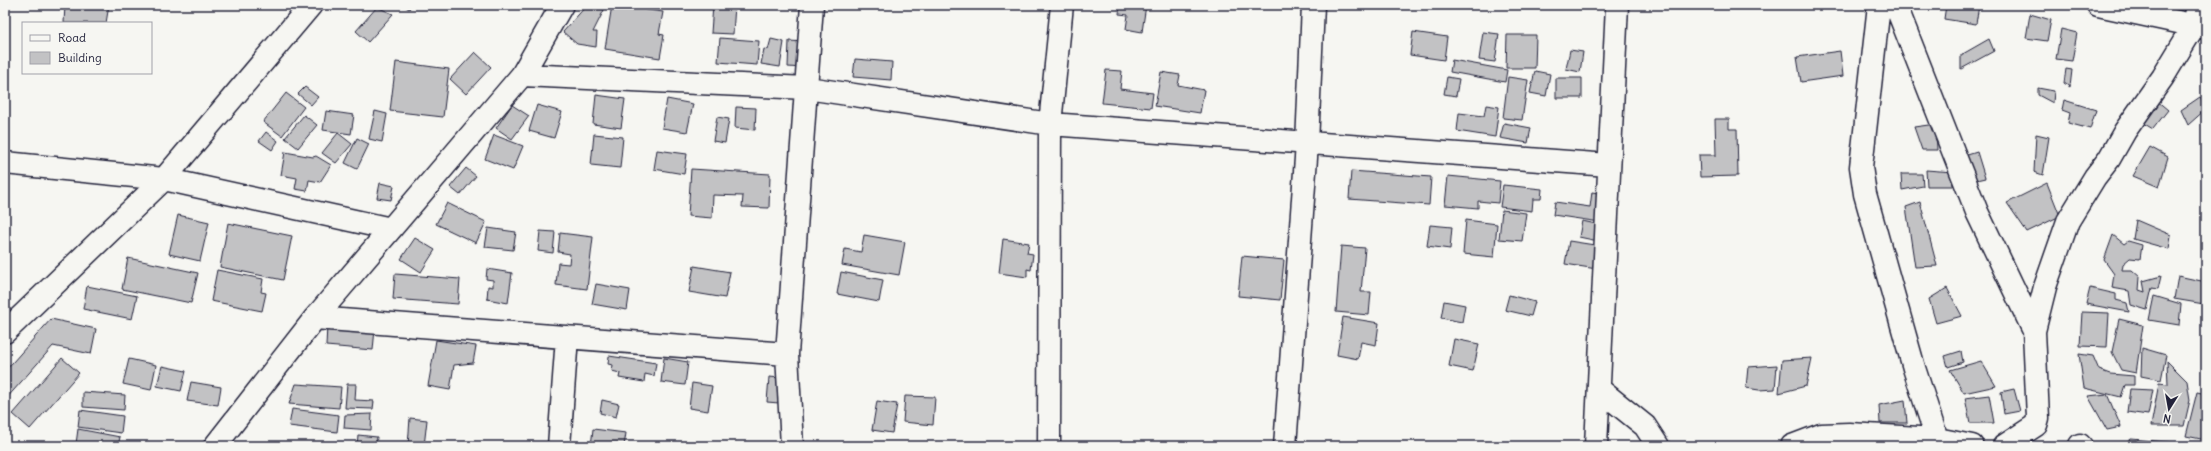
<svg xmlns="http://www.w3.org/2000/svg" width="2211" height="451" viewBox="0 0 2211 451" font-family="Delius,sans-serif">
<style>
.building{fill:#c2c2c4;stroke:#22223b}
.lines{fill:none;stroke-linecap:round;stroke-linejoin:round}
.minor-casing{stroke:#22223b;stroke-width:25}
.minor{stroke:#f6f6f2;stroke-width:22}
</style>
<rect width="100%" height="100%" fill="#f6f6f2"/>
<filter id="ink" filterUnits="userSpaceOnUse"><feTurbulence type="fractalNoise" baseFrequency=".025" numOctaves="2"/><feDisplacementMap in="SourceGraphic" scale="8" xChannelSelector="R" yChannelSelector="G"/><feConvolveMatrix kernelMatrix="1 2 1 2 8 2 1 2 1" color-interpolation-filters="sRGB"/></filter>
<g filter="url(#ink)">
<path class="building" d="M 65,5 L 109,5 L 106,23 L 64,23 Z
M 403,5 L 412,5 L 409,9 Z
M 587,5 L 598,5 L 604,10 L 593,32 L 597,32 L 596,47 L 577,44 L 563,32 Z
M 605,5 L 614,5 L 612,9 Z
M 612,5 L 663,12 L 659,34 L 664,35 L 660,58 L 605,49 Z
M 713,5 L 735,5 L 733,34 L 711,33 Z
M 1120,5 L 1146,5 L 1142,32 L 1126,29 L 1128,15 L 1119,14 Z
M 1946,5 L 1979,5 L 1976,24 L 1944,19 Z
M 2154,5 L 2190,5 L 2189,10 Z
M 377,7 L 393,14 L 368,42 L 356,31 Z
M 2030,14 L 2051,20 L 2047,41 L 2026,38 Z
M 2061,29 L 2077,33 L 2072,61 L 2056,59 Z
M 1413,32 L 1447,37 L 1444,60 L 1410,55 Z
M 1483,32 L 1499,34 L 1495,62 L 1479,60 Z
M 1507,35 L 1536,35 L 1535,68 L 1506,68 Z
M 720,38 L 759,41 L 757,65 L 718,62 Z
M 771,39 L 784,42 L 780,67 L 761,64 L 764,49 L 768,50 Z
M 1989,39 L 1994,51 L 1961,69 L 1961,55 Z
M 789,41 L 805,42 L 803,68 L 788,67 Z
M 1570,50 L 1583,52 L 1580,72 L 1566,69 Z
M 1840,51 L 1843,76 L 1801,82 L 1797,57 Z
M 475,52 L 491,67 L 466,94 L 450,79 Z
M 855,59 L 892,62 L 891,80 L 853,77 Z
M 1452,60 L 1507,70 L 1505,82 L 1450,72 Z
M 396,62 L 449,69 L 443,117 L 390,111 Z
M 2066,69 L 2072,70 L 2070,87 L 2064,83 Z
M 1106,70 L 1122,71 L 1120,89 L 1153,93 L 1151,108 L 1102,103 Z
M 1535,71 L 1550,74 L 1546,96 L 1530,93 Z
M 1161,72 L 1180,75 L 1178,85 L 1204,90 L 1200,113 L 1155,106 Z
M 1447,77 L 1459,79 L 1456,96 L 1444,94 Z
M 1508,77 L 1528,80 L 1522,120 L 1503,118 Z
M 1556,78 L 1582,78 L 1582,98 L 1556,98 Z
M 305,87 L 318,97 L 311,105 L 298,94 Z
M 2038,88 L 2054,91 L 2053,103 L 2038,95 Z
M 286,93 L 304,107 L 282,136 L 263,122 Z
M 596,95 L 625,99 L 621,128 L 593,124 Z
M 2200,97 L 2206,109 L 2188,125 L 2181,110 Z
M 667,99 L 693,104 L 687,132 L 662,128 Z
M 2064,100 L 2096,110 L 2090,129 L 2068,123 L 2070,113 L 2062,110 Z
M 2156,100 L 2168,110 L 2153,129 L 2143,123 Z
M 512,105 L 529,116 L 512,139 L 496,128 Z
M 537,105 L 562,112 L 554,138 L 529,131 Z
M 1486,105 L 1499,107 L 1495,137 L 1457,131 L 1459,113 L 1484,116 Z
M 736,107 L 756,108 L 755,130 L 735,128 Z
M 326,111 L 354,115 L 351,134 L 323,130 Z
M 375,111 L 387,114 L 382,142 L 369,139 Z
M 304,115 L 317,125 L 298,148 L 285,138 Z
M 717,117 L 729,119 L 725,143 L 713,141 Z
M 1715,119 L 1729,119 L 1729,129 L 1737,129 L 1738,176 L 1700,177 L 1699,155 L 1716,155 Z
M 1504,123 L 1531,128 L 1528,143 L 1500,138 Z
M 1936,124 L 1937,150 L 1922,150 L 1914,127 Z
M 266,132 L 278,141 L 272,150 L 259,141 Z
M 338,133 L 352,144 L 336,163 L 322,153 Z
M 594,134 L 623,137 L 620,168 L 591,165 Z
M 2036,134 L 2049,137 L 2043,175 L 2034,172 Z
M 494,135 L 523,146 L 513,170 L 485,159 Z
M 357,138 L 369,144 L 357,169 L 345,163 Z
M 2150,147 L 2168,157 L 2159,187 L 2133,176 Z
M 657,150 L 687,154 L 684,174 L 654,169 Z
M 285,152 L 313,157 L 316,156 L 331,165 L 320,182 L 309,180 L 307,191 L 295,189 L 297,178 L 281,175 Z
M 1977,152 L 1985,178 L 1972,181 L 1961,157 Z
M 466,168 L 476,176 L 460,195 L 450,187 Z
M 691,169 L 770,174 L 769,208 L 742,207 L 743,196 L 713,195 L 712,218 L 688,216 Z
M 1926,170 L 1953,172 L 1953,186 L 1927,186 Z
M 1351,171 L 1431,177 L 1429,205 L 1349,199 Z
M 1901,174 L 1922,174 L 1923,186 L 1902,190 Z
M 1448,176 L 1500,181 L 1498,203 L 1478,201 L 1478,208 L 1445,205 Z
M 380,183 L 394,186 L 391,200 L 377,198 Z
M 2047,183 L 2060,216 L 2027,232 L 2007,203 Z
M 1503,185 L 1542,189 L 1541,199 L 1533,199 L 1532,211 L 1500,207 Z
M 1592,192 L 1604,194 L 1600,222 L 1553,215 L 1555,202 L 1590,207 Z
M 1920,202 L 1937,266 L 1915,267 L 1906,207 Z
M 447,203 L 486,222 L 476,243 L 436,224 Z
M 1502,210 L 1526,213 L 1522,241 L 1499,239 Z
M 178,215 L 209,222 L 200,261 L 169,254 Z
M 1466,220 L 1497,224 L 1494,257 L 1463,254 Z
M 2136,220 L 2171,235 L 2169,249 L 2133,239 Z
M 1582,221 L 1601,225 L 1598,241 L 1579,237 Z
M 228,223 L 292,236 L 283,280 L 220,267 Z
M 1430,225 L 1452,227 L 1450,249 L 1427,246 Z
M 488,228 L 516,232 L 513,250 L 485,247 Z
M 540,231 L 555,232 L 553,253 L 538,251 Z
M 560,233 L 593,237 L 587,289 L 556,285 L 558,263 L 569,264 L 570,254 L 558,252 Z
M 864,235 L 905,242 L 899,275 L 842,265 L 845,249 L 861,252 Z
M 2113,235 L 2124,244 L 2128,241 L 2142,245 L 2140,259 L 2130,258 L 2123,264 L 2122,270 L 2132,270 L 2140,277 L 2139,290 L 2145,292 L 2143,281 L 2161,276 L 2158,289 L 2152,288 L 2147,310 L 2131,305 L 2129,291 L 2112,288 L 2114,274 L 2104,260 Z
M 415,238 L 435,250 L 421,272 L 401,259 Z
M 1003,239 L 1029,243 L 1027,253 L 1033,254 L 1031,270 L 1027,269 L 1027,277 L 999,273 Z
M 1569,241 L 1601,246 L 1597,269 L 1565,264 Z
M 1341,246 L 1365,248 L 1361,292 L 1371,292 L 1369,315 L 1336,312 Z
M 1242,256 L 1284,260 L 1280,300 L 1238,296 Z
M 128,258 L 198,273 L 191,303 L 122,289 Z
M 694,266 L 730,272 L 725,298 L 689,292 Z
M 487,269 L 512,273 L 508,303 L 487,299 L 488,286 L 493,287 L 493,280 L 486,279 Z
M 217,270 L 263,279 L 261,292 L 266,293 L 262,311 L 211,301 Z
M 841,272 L 883,280 L 879,302 L 837,294 Z
M 395,274 L 460,279 L 458,304 L 393,299 Z
M 2178,276 L 2206,282 L 2204,304 L 2174,299 Z
M 596,284 L 630,290 L 627,310 L 592,304 Z
M 87,286 L 137,296 L 132,319 L 83,309 Z
M 1947,288 L 1962,316 L 1936,323 L 1929,299 Z
M 2090,288 L 2116,294 L 2116,300 L 2127,303 L 2129,312 L 2086,304 Z
M 1509,295 L 1535,302 L 1531,316 L 1505,310 Z
M 2154,296 L 2181,304 L 2179,325 L 2149,320 Z
M 1444,301 L 1465,305 L 1462,322 L 1441,318 Z
M 2082,312 L 2109,313 L 2107,347 L 2080,346 Z
M 1343,317 L 1379,323 L 1376,345 L 1361,342 L 1358,359 L 1337,355 Z
M 51,319 L 96,329 L 91,354 L 53,346 L 5,400 L 5,371 Z
M 2119,319 L 2143,325 L 2136,373 L 2121,370 L 2112,352 Z
M 327,325 L 375,329 L 373,350 L 326,346 Z
M 1454,339 L 1479,344 L 1473,371 L 1449,366 Z
M 436,340 L 476,346 L 473,363 L 454,365 L 450,390 L 428,386 Z
M 2142,348 L 2166,355 L 2161,380 L 2141,376 Z
M 1961,351 L 1963,362 L 1948,367 L 1945,356 Z
M 2079,354 L 2093,356 L 2099,370 L 2110,374 L 2134,376 L 2134,385 L 2125,385 L 2121,397 L 2084,388 Z
M 609,356 L 656,363 L 654,376 L 645,374 L 644,382 L 619,378 L 620,373 L 612,371 L 613,365 L 608,364 Z
M 62,358 L 79,373 L 30,429 L 13,414 Z
M 664,358 L 688,362 L 685,385 L 661,382 Z
M 1812,358 L 1806,386 L 1779,393 L 1782,360 Z
M 129,359 L 156,365 L 151,390 L 123,384 Z
M 1981,361 L 1996,386 L 1964,393 L 1950,370 Z
M 2167,361 L 2187,381 L 2190,400 L 2184,426 L 2151,426 L 2159,383 L 2168,384 Z
M 1777,365 L 1775,389 L 1759,390 L 1746,388 L 1748,367 Z
M 162,366 L 186,371 L 181,391 L 157,386 Z
M 769,377 L 781,378 L 779,403 L 767,402 Z
M 191,382 L 221,387 L 218,405 L 187,401 Z
M 692,383 L 712,386 L 708,411 L 689,408 Z
M 296,384 L 341,387 L 339,408 L 289,404 Z
M 347,384 L 356,384 L 355,400 L 374,401 L 373,409 L 345,408 Z
M 2014,389 L 2020,411 L 2004,414 L 2001,392 Z
M 2130,389 L 2153,390 L 2148,415 L 2127,412 Z
M 83,392 L 125,395 L 124,410 L 83,407 Z
M 2197,392 L 2206,394 L 2206,440 L 2186,436 Z
M 2107,394 L 2121,427 L 2107,430 L 2088,396 Z
M 1989,395 L 1994,423 L 1970,423 L 1965,398 Z
M 905,396 L 935,397 L 933,425 L 903,422 Z
M 602,400 L 619,404 L 616,417 L 600,413 Z
M 1905,400 L 1907,423 L 1880,423 L 1879,405 Z
M 877,401 L 897,404 L 892,433 L 872,430 Z
M 292,409 L 339,415 L 337,432 L 289,426 Z
M 80,410 L 123,416 L 121,433 L 78,427 Z
M 372,414 L 371,430 L 344,428 L 345,415 Z
M 410,418 L 427,420 L 424,446 L 408,446 Z
M 78,429 L 120,437 L 118,446 L 90,446 L 76,444 Z
M 593,429 L 626,433 L 624,446 L 591,446 Z
M 358,435 L 377,437 L 376,446 L 357,446 Z
M 2131,439 L 2178,443 L 2178,446 L 2123,446 Z"/>
<g class="lines">
<defs>
<path id="minor" d="M 1879,5 L 1861,167 L 1865,194 L 1914,368 L 1937,439
M 1898,5 L 1898,11 L 1977,212 L 2034,331
M 2098,5 L 2206,28
M 522,75 L 807,88 L 1050,124 L 1609,165
M 5,163 L 164,179 L 391,229
M 315,318 L 787,354
M 5,332 L 164,179 L 311,5
M 1599,389 L 1645,426 L 1658,446
M 2080,445 L 2081,446
M 215,446 L 315,318 L 522,75 L 562,5
M 559,446 L 567,337
M 792,446 L 787,354 L 812,5
M 1049,446 L 1050,124 L 1062,5
M 1285,446 L 1307,144 L 1313,5
M 1596,446 L 1617,5
M 1792,446 L 1821,435 L 1849,434 L 1937,439 L 1972,446
M 2004,446 L 2036,425 L 2038,418 L 2034,331 L 2045,287 L 2068,221 L 2095,177 L 2109,159 L 2125,131 L 2163,77 L 2194,26 L 2198,5"/>
</defs>
<use href="#minor" class="minor-casing"/>
<use href="#minor" class="minor"/>
</g>
</g>
<rect width="2211" height="451" fill="none" stroke="#f6f6f2" stroke-width="20"/>
<rect x="10" y="10" width="2191" height="431" fill="none" stroke="#22223b" stroke-width="1.5" filter="url(#ink)"/>
<rect x="22" y="22" width="130" height="52" fill="#f6f6f2" stroke="#a1a1a9"/>
<rect x="30" y="35" width="20" height="6" fill="#f6f6f2" stroke="#a1a1a9"/>
<text x="58" y="42" font-size="12" fill="#22223b">Road</text>
<rect x="30" y="52" width="20" height="12" fill="#c2c2c4" stroke="#a1a1a9"/>
<text x="58" y="62" font-size="12" fill="#22223b">Building</text>
<g transform="translate(2169 409) rotate(191)" stroke="#f6f6f2" stroke-width="3" paint-order="stroke">
<path d="M0-3L7 15L0 10L-7 15Z" fill="#22223b"/>
<text y="-6" font-size="11" font-weight="bold" text-anchor="middle" fill="#22223b">N</text>
</g>
</svg>
